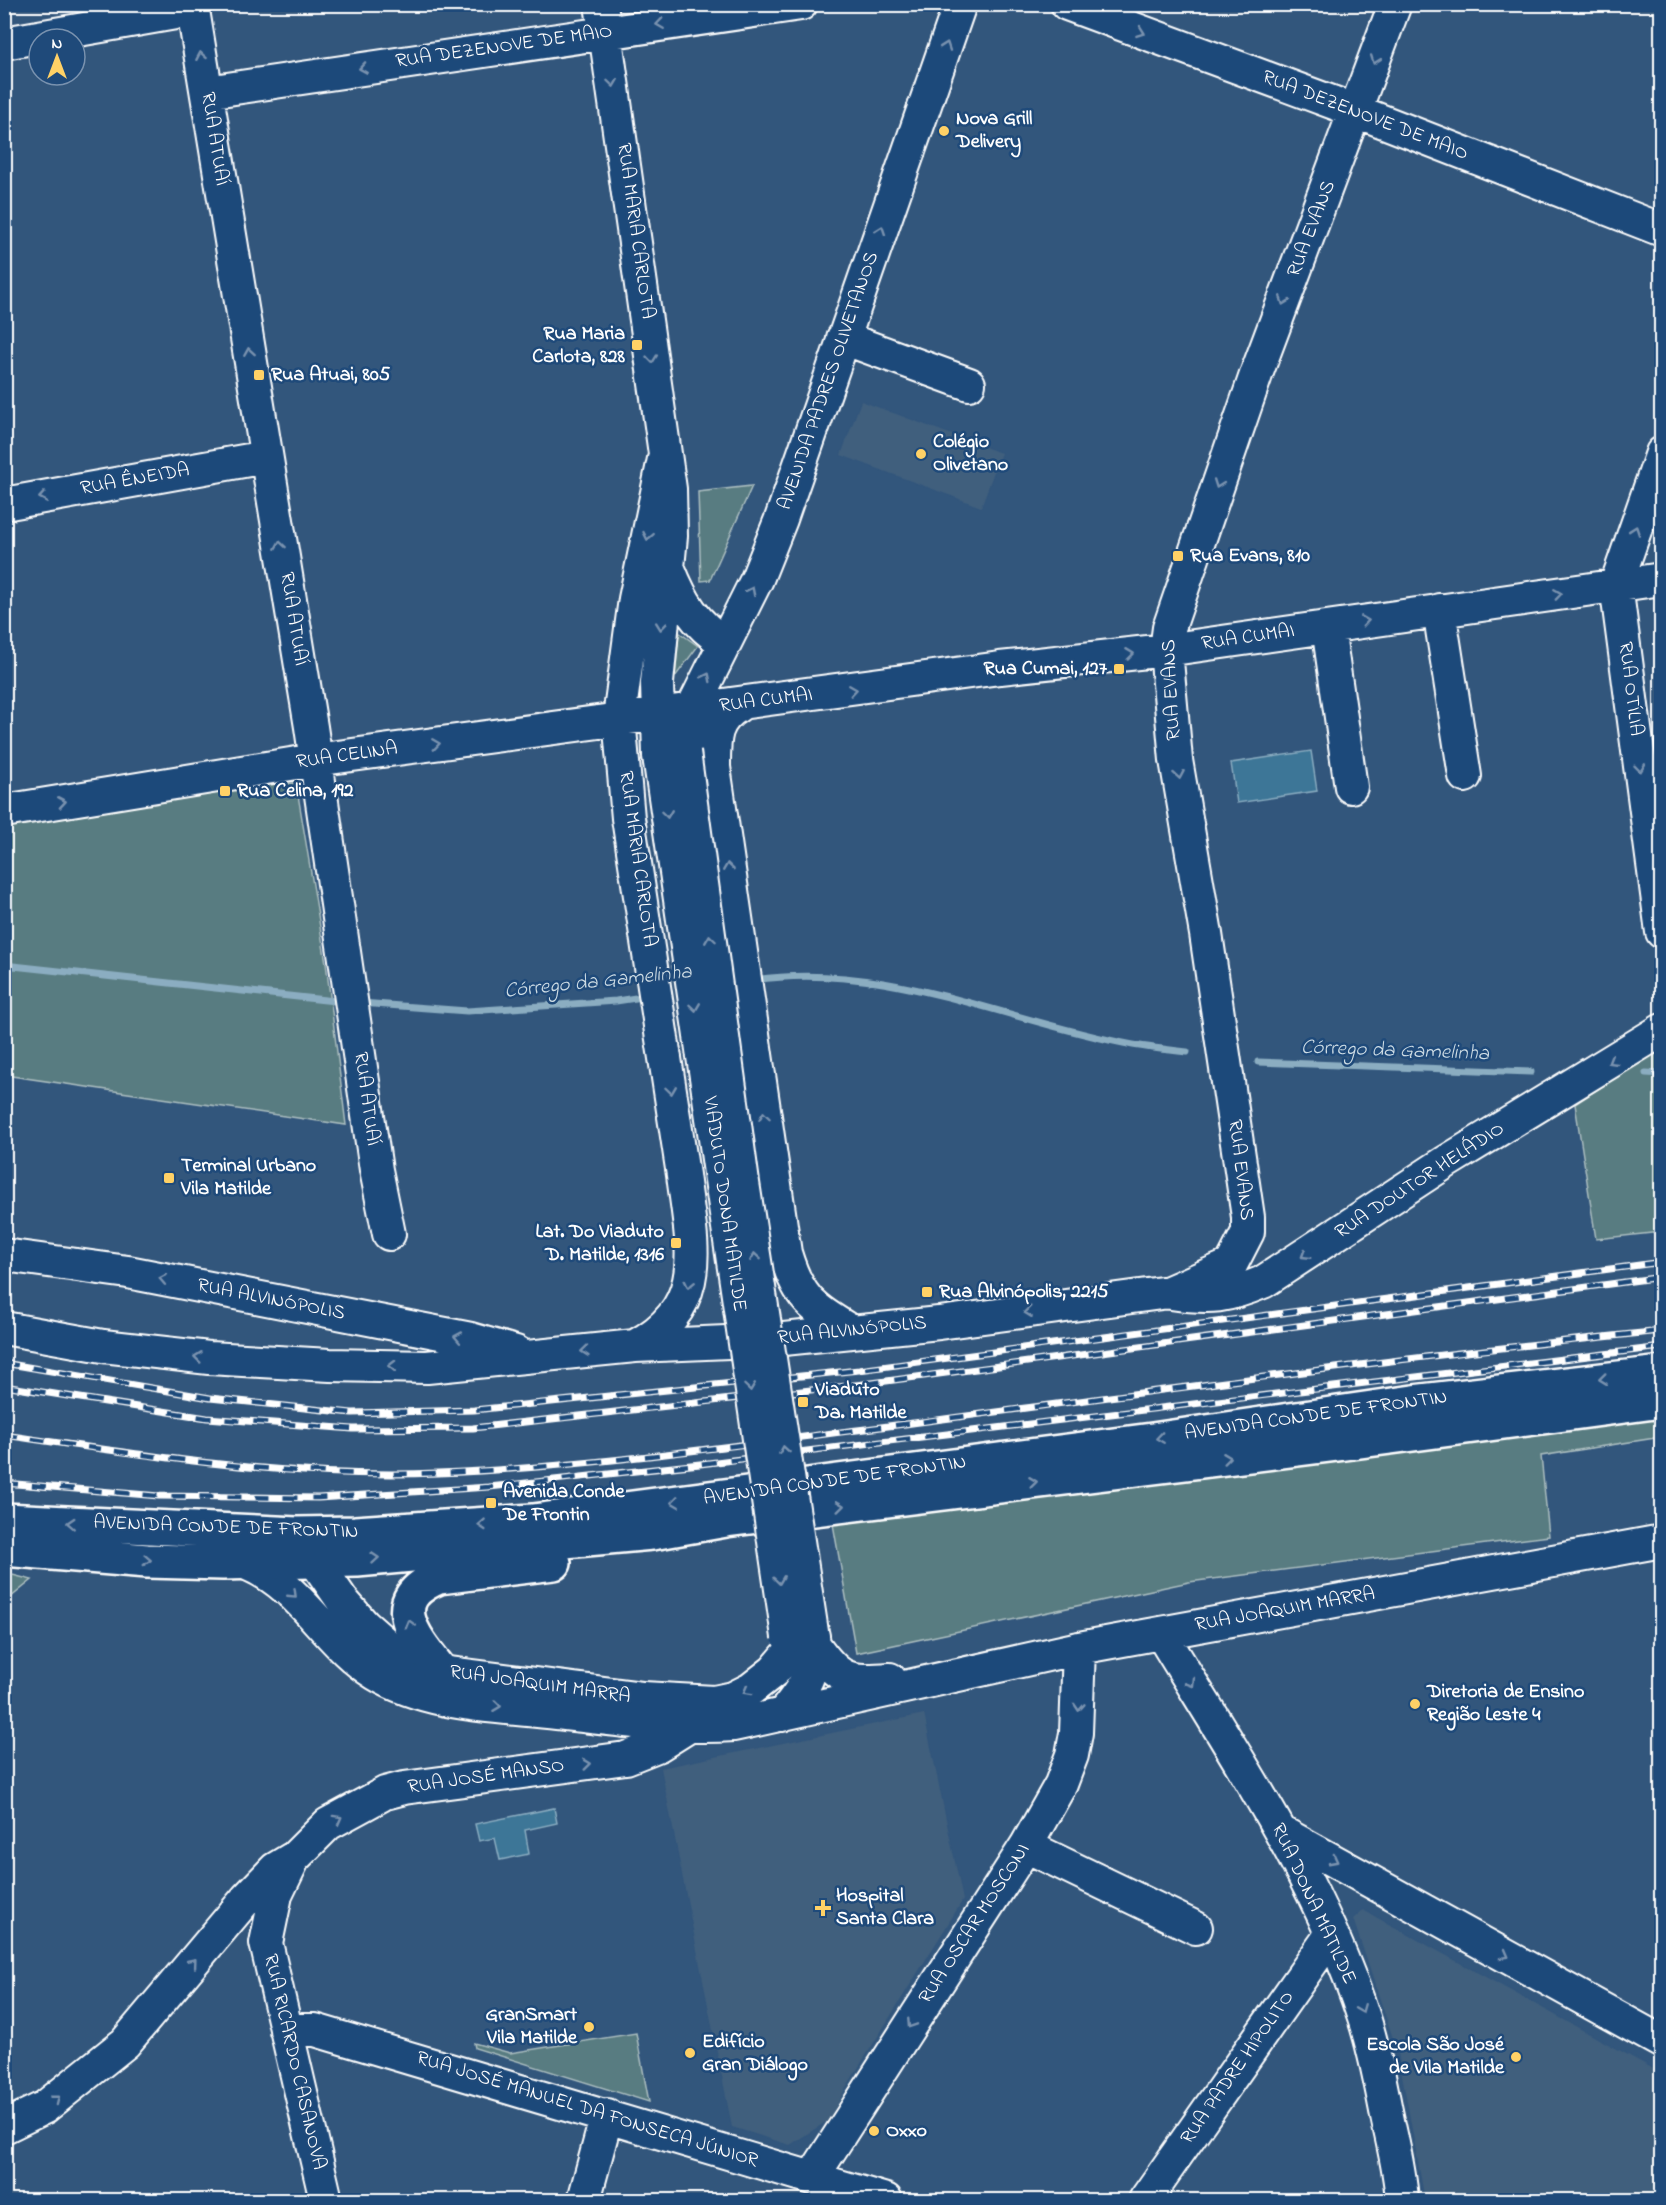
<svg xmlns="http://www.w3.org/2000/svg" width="1666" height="2205" viewBox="0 0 1666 2205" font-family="'Indie Flower',sans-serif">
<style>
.built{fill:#3f5e7d}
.green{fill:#597c81;stroke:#acbec0;stroke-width:1.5}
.water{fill:#3e7697;stroke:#8badc1;stroke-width:1.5}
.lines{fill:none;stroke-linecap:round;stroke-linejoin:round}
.stream{stroke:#8badc1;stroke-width:7}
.minor-casing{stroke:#fff;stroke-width:36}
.highway-casing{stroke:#fff;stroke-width:38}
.minor{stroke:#1f4a7a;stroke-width:32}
.highway{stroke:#1f4a7a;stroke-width:33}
.rail-casing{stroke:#fff;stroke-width:7}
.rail{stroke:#1f4a7a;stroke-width:4.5;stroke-dasharray:14;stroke-linecap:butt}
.minor-bridge-casing{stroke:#fff;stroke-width:36;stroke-linecap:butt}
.minor-bridge{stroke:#1f4a7a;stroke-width:32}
.oneway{stroke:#7992af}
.poi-dot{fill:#ffd166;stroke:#1f4a7a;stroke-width:2}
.labels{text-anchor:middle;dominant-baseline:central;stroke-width:5;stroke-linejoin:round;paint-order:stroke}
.street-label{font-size:20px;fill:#fff;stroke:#1f4a7a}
.poi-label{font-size:20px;font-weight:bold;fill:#fff;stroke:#1f4a7a;text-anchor:start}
.water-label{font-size:21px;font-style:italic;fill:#cfdde5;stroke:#1f4a7a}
</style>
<rect width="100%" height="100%" fill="#32567c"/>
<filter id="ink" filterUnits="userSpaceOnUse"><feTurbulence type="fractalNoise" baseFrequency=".0167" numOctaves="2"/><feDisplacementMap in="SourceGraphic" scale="12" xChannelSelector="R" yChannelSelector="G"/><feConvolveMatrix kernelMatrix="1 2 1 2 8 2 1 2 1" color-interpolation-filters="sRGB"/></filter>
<g filter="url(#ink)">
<path class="built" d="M 861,401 L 1001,453 L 981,507 L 841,455 Z
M 924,1714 L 963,1900 L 847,2086 L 829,2120 L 790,2145 L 732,2127 L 661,1768 Z
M 1363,1910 L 1661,2073 L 1661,2200 L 1425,2200 L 1398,2053 L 1353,1919 Z"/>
<path class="green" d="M 752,486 L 710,580 L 701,581 L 698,492 Z
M 680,633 L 698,646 L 675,677 L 679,633 Z
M 296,783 L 326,963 L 346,1125 L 5,1075 L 5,822 L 242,784 Z
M 1661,1047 L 1661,1232 L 1596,1239 L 1575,1104 Z
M 1661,1417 L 1661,1437 L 1541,1456 L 1549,1536 L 1189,1582 L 856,1653 L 833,1524 L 1132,1480 Z
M 5,1573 L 32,1580 L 5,1602 L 4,1573 Z
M 636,2033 L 649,2102 L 475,2048 L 474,2043 L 510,2053 Z"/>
<path class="water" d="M 1311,751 L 1317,791 L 1237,803 L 1231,763 Z
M 554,1808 L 557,1823 L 525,1830 L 529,1854 L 500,1860 L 495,1838 L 479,1841 L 475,1824 Z"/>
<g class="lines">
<path class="stream" d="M 4,965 L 344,1002
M 754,980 C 885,960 1007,1022 1133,1045 C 1151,1048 1169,1050 1187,1052
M 361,1003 L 467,1011 L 616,1001 L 649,996
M 1258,1062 L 1531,1072
M 1646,1073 L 1662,1074"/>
<defs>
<path id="minor" d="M 192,4 L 311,727 L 376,1170 L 389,1234
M 601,4 L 670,489 L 671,536 L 657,683 L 659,756
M 1067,4 L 1356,111 L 1662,230
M 4,43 L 193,10
M 207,92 L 801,4
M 843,338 L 969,384
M 1662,453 L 1616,585 L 1662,932
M 4,504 L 266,457
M 669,569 C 682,602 695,624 725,643
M 1439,610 L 1465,776
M 1328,627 L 1351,787
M 738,706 C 713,721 714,740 714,767 L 785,1253 C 799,1300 812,1307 852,1332
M 684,752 L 691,711 L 757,579 L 781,519 L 960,4
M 4,811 L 315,760 L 1000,668 L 1166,650 L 1662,579
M 4,1255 L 128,1272 L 471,1339 L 516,1352
M 1171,1293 C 1211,1299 1227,1297 1263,1282 L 1446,1162 L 1662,1030
M 4,1328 L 103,1346 L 209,1358 L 330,1365 L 427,1367 L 635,1346 L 774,1340 L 939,1323 L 1169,1292 L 1231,1265 L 1248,1232 L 1248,1217 L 1206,934 L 1176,760 L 1166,650 L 1169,628 L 1257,372 L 1395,4
M 635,1346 C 710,1306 692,1246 683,1175 L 628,818 L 619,718 L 635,599 L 664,459
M 302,1542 L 342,1600 L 364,1625 L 389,1647 L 410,1660 L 442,1672 L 643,1698 L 714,1702 L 733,1698 L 751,1689 L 774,1671 L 790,1652
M 245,1563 C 303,1586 325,1643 376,1674 C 428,1706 497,1706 557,1713 C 616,1720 674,1729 734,1725 L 1079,1648 L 1662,1541
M 1161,1633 C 1236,1757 1319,1879 1364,2018 C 1374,2048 1380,2080 1386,2111 C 1392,2141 1400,2170 1402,2200
M 815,1646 C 840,1681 848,1682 890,1679
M 782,1715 C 802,1691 818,1670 813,1636
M 1283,1833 L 1662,2042
M 1026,1846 L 1196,1928
M 292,1862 L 276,1895 L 266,1943 L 326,2200
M 286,2030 L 315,2030 L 886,2200
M 4,2127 L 45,2107 L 125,2043 L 247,1898 L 275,1869 L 295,1857 L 328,1824 L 385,1793 L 404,1788 L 626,1758 L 659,1745 L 686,1728
M 812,2178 L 1026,1846 L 1061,1784 L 1072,1755 L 1076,1733 L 1079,1648
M 584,2200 L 607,2115
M 1145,2200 L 1331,1935"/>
<path id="highway" d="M 4,1520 L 297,1534 L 355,1533 L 533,1521 L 1152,1440 L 1413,1402 L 1662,1373
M 4,1549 L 147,1561 L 223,1563 L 357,1560 L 652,1533 L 726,1520 L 1338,1444 L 1662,1401
M 442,1672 C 416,1639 381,1600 439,1577 L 554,1563"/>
</defs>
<use href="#minor" class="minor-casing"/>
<use href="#highway" class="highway-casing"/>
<use href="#minor" class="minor"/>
<use href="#highway" class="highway"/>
<defs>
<path id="rail" d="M 4,1363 L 210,1398 L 352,1413 L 474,1410 L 859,1370 L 1662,1262
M 4,1386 L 207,1418 L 353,1429 L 473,1428 L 864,1384 L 1662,1277
M 4,1435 C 148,1456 293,1479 438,1473 C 594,1467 750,1443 905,1424 C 1157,1391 1409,1356 1662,1331
M 4,1483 L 159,1496 L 318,1498 L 489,1487 L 700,1464 L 1662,1347"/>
</defs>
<use href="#rail" class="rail-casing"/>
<use href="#rail" class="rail"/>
<defs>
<path id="minor-bridge" d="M 684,752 L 743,1183 L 812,1632
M 659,756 L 788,1637"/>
</defs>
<use href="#minor-bridge" class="minor-bridge-casing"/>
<use href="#minor-bridge" class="minor-bridge"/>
</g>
<defs><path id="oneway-chevron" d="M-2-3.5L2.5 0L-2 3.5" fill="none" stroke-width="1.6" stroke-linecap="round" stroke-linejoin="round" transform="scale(1.5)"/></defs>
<g class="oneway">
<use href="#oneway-chevron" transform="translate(660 24) rotate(172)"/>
<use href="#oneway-chevron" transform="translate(1141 32) rotate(20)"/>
<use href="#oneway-chevron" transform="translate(946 46) rotate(-71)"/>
<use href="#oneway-chevron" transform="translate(201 56) rotate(-100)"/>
<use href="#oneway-chevron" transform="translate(1375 60) rotate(110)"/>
<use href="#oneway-chevron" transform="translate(363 68) rotate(171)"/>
<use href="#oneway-chevron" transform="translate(613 83) rotate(82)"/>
<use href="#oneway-chevron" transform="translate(881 230) rotate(-71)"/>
<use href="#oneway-chevron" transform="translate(1284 301) rotate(111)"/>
<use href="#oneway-chevron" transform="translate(249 352) rotate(-99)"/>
<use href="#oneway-chevron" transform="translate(652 359) rotate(84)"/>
<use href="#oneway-chevron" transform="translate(1218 484) rotate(110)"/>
<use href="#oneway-chevron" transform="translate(43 497) rotate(170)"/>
<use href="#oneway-chevron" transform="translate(1635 530) rotate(-71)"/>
<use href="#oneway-chevron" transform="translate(648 536) rotate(101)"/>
<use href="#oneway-chevron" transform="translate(280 545) rotate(-99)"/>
<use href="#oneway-chevron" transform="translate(751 591) rotate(-63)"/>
<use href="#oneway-chevron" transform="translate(1558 594) rotate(-8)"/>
<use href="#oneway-chevron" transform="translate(1365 621) rotate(-8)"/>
<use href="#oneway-chevron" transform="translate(661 626) rotate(96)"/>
<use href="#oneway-chevron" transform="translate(1130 654) rotate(-7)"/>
<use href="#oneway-chevron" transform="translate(707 677) rotate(-63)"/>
<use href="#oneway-chevron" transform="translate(853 690) rotate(-8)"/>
<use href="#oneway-chevron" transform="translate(436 744) rotate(-8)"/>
<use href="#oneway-chevron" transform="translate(1640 768) rotate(83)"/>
<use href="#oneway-chevron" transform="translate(1179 775) rotate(80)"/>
<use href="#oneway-chevron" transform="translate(62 802) rotate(-9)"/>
<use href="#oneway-chevron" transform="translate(667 814) rotate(82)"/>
<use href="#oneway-chevron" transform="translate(728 867) rotate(-98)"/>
<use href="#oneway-chevron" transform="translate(710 939) rotate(-98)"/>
<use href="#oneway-chevron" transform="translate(695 1007) rotate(82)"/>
<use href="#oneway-chevron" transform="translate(1612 1061) rotate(149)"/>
<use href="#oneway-chevron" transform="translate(671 1090) rotate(82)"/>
<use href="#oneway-chevron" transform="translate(764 1116) rotate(-98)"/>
<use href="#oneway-chevron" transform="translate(1305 1255) rotate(148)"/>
<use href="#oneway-chevron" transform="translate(755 1257) rotate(-99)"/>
<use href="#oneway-chevron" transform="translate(163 1279) rotate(-169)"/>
<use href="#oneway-chevron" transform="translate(689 1284) rotate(102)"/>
<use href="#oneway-chevron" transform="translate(1028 1312) rotate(173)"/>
<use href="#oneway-chevron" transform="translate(458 1337) rotate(-169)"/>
<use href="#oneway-chevron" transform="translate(585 1351) rotate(174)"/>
<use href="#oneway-chevron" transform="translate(198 1357) rotate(-173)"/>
<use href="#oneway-chevron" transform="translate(392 1366) rotate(-179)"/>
<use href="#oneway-chevron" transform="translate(1603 1379) rotate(173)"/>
<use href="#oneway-chevron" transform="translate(750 1387) rotate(82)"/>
<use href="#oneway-chevron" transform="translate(1160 1438) rotate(172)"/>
<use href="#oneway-chevron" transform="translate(784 1450) rotate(-99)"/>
<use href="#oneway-chevron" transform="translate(1227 1458) rotate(-7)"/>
<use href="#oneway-chevron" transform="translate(1033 1482) rotate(-7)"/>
<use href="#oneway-chevron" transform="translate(675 1502) rotate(172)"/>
<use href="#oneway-chevron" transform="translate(840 1506) rotate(-7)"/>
<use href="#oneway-chevron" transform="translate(71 1523) rotate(-177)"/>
<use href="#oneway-chevron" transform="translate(482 1525) rotate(176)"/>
<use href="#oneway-chevron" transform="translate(375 1558) rotate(-5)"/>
<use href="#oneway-chevron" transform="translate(147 1560) rotate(3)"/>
<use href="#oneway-chevron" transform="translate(779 1580) rotate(82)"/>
<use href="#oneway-chevron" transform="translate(293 1594) rotate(44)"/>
<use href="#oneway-chevron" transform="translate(410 1624) rotate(-106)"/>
<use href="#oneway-chevron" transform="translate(1191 1683) rotate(59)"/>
<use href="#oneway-chevron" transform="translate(747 1691) rotate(151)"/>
<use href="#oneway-chevron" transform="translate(497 1706) rotate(7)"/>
<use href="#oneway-chevron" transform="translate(1079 1707) rotate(94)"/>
<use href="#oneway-chevron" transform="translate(587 1764) rotate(-7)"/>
<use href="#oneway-chevron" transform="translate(338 1819) rotate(-29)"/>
<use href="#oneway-chevron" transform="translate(1334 1860) rotate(28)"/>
<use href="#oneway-chevron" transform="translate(1505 1955) rotate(29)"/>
<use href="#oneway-chevron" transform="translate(193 1962) rotate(-50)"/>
<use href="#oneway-chevron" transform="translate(1361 2009) rotate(68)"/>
<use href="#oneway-chevron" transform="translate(911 2024) rotate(123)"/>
<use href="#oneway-chevron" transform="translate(56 2099) rotate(-38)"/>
</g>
</g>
<g class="poi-dot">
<circle cx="944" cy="131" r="6"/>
<rect x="631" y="339" width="12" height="12" rx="3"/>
<rect x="253" y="369" width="12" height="12" rx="3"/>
<circle cx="921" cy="454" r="6"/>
<rect x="1172" y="550" width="12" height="12" rx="3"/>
<rect x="1113" y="663" width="12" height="12" rx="3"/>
<rect x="219" y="785" width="12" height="12" rx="3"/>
<rect x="163" y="1172" width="12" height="12" rx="3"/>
<rect x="670" y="1237" width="12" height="12" rx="3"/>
<rect x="921" y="1286" width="12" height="12" rx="3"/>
<rect x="797" y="1396" width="12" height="12" rx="3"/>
<rect x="485" y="1497" width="12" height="12" rx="3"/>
<circle cx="1415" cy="1704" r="6"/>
<path d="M820 1899h6v6h6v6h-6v6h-6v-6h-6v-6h6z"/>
<circle cx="589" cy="2027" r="6"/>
<circle cx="690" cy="2053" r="6"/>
<circle cx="1516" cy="2057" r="6"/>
<circle cx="874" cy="2131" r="6"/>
</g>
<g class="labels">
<g class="street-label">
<text transform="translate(504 47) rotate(-8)">RUA DEZENOVE DE MAIO</text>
<text transform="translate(1365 116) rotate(21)">RUA DEZENOVE DE MAIO</text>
<text transform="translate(214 139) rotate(81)">RUA ATUAÍ</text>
<text transform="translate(1312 229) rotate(-69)">RUA EVANS</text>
<text transform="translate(635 231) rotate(82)">RUA MARIA CARLOTA</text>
<text transform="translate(829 381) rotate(-71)">AVENIDA PADRES OLIVETANOS</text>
<text transform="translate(135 480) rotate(-10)">RUA ÊNEIDA</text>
<text transform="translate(293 619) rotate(81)">RUA ATUAÍ</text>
<text transform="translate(1248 638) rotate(-8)">RUA CUMAI</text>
<text transform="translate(1630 689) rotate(83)">RUA OTÍLIA</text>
<text transform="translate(1172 690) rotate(-93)">RUA EVANS</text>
<text transform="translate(766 701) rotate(-7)">RUA CUMAI</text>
<text transform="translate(347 756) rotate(-8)">RUA CELINA</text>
<text transform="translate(637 859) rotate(82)">RUA MARIA CARLOTA</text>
<text transform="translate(366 1099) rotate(82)">RUA ATUAÍ</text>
<text transform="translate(1240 1170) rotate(83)">RUA EVANS</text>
<text transform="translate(1420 1181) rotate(-33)">RUA DOUTOR HELÁDIO</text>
<text transform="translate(724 1204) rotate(82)">VIADUTO DONA MATILDE</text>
<text transform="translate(271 1300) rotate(11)">RUA ALVINÓPOLIS</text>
<text transform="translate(852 1331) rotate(-6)">RUA ALVINÓPOLIS</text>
<text transform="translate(1316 1416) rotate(-8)">AVENIDA CONDE DE FRONTIN</text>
<text transform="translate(835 1481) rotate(-8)">AVENIDA CONDE DE FRONTIN</text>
<text transform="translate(226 1528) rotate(2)">AVENIDA CONDE DE FRONTIN</text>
<text transform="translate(1285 1610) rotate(-10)">RUA JOAQUIM MARRA</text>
<text transform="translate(540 1685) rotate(8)">RUA JOAQUIM MARRA</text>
<text transform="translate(486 1777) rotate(-8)">RUA JOSÉ MANSO</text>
<text transform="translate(1313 1904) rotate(65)">RUA DONA MATILDE</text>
<text transform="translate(975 1924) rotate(-57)">RUA OSCAR MOSCONI</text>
<text transform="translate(294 2062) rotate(77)">RUA RICARDO CASANOVA</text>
<text transform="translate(1238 2068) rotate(-55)">RUA PADRE HIPOLITO</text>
<text transform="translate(587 2110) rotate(17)">RUA JOSÉ MANUEL DA FONSECA JÚNIOR</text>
</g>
<g class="poi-label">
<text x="956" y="119">Nova Grill<tspan x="956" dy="23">Delivery</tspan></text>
<text x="625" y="334" text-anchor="end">Rua Maria<tspan x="625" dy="23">Carlota, 828</tspan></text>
<text x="271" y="375">Rua Atuai, 805</text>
<text x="933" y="442">Colégio<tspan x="933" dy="23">Olivetano</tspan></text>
<text x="1190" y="556">Rua Evans, 810</text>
<text x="1107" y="669" text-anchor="end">Rua Cumai, 127</text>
<text x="237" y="791">Rua Celina, 192</text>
<text x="181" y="1166">Terminal Urbano<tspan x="181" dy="23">Vila Matilde</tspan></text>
<text x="664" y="1232" text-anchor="end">Lat. Do Viaduto<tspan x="664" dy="23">D. Matilde, 1316</tspan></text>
<text x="939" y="1292">Rua Alvinópolis, 2215</text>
<text x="815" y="1390">Viaduto<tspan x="815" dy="23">Da. Matilde</tspan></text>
<text x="503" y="1492">Avenida Conde<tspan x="503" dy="23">De Frontin</tspan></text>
<text x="1427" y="1692">Diretoria de Ensino<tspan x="1427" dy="23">Região Leste 4</tspan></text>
<text x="836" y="1896">Hospital<tspan x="836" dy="23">Santa Clara</tspan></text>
<text x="577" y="2015" text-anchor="end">GranSmart<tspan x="577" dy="23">Vila Matilde</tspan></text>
<text x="702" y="2042">Edifício<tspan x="702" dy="23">Gran Diálogo</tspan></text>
<text x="1504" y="2045" text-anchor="end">Escola São José<tspan x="1504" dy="23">de Vila Matilde</tspan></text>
<text x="886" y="2131">Oxxo</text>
</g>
<g class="water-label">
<text transform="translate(598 982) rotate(-6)">Córrego da Gamelinha</text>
<text transform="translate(1395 1051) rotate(2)">Córrego da Gamelinha</text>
</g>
</g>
<rect width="1666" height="2205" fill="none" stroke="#1f4a7a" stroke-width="24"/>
<rect x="12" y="12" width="1642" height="2181" fill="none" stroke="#fff" stroke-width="2" filter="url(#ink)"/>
<g transform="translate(57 57)"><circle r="28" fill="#1f4a7a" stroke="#7992af" stroke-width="1.5"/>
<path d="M0-4.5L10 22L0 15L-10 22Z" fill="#ffd166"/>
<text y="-9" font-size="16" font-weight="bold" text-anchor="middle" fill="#ffffff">N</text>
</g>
</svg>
